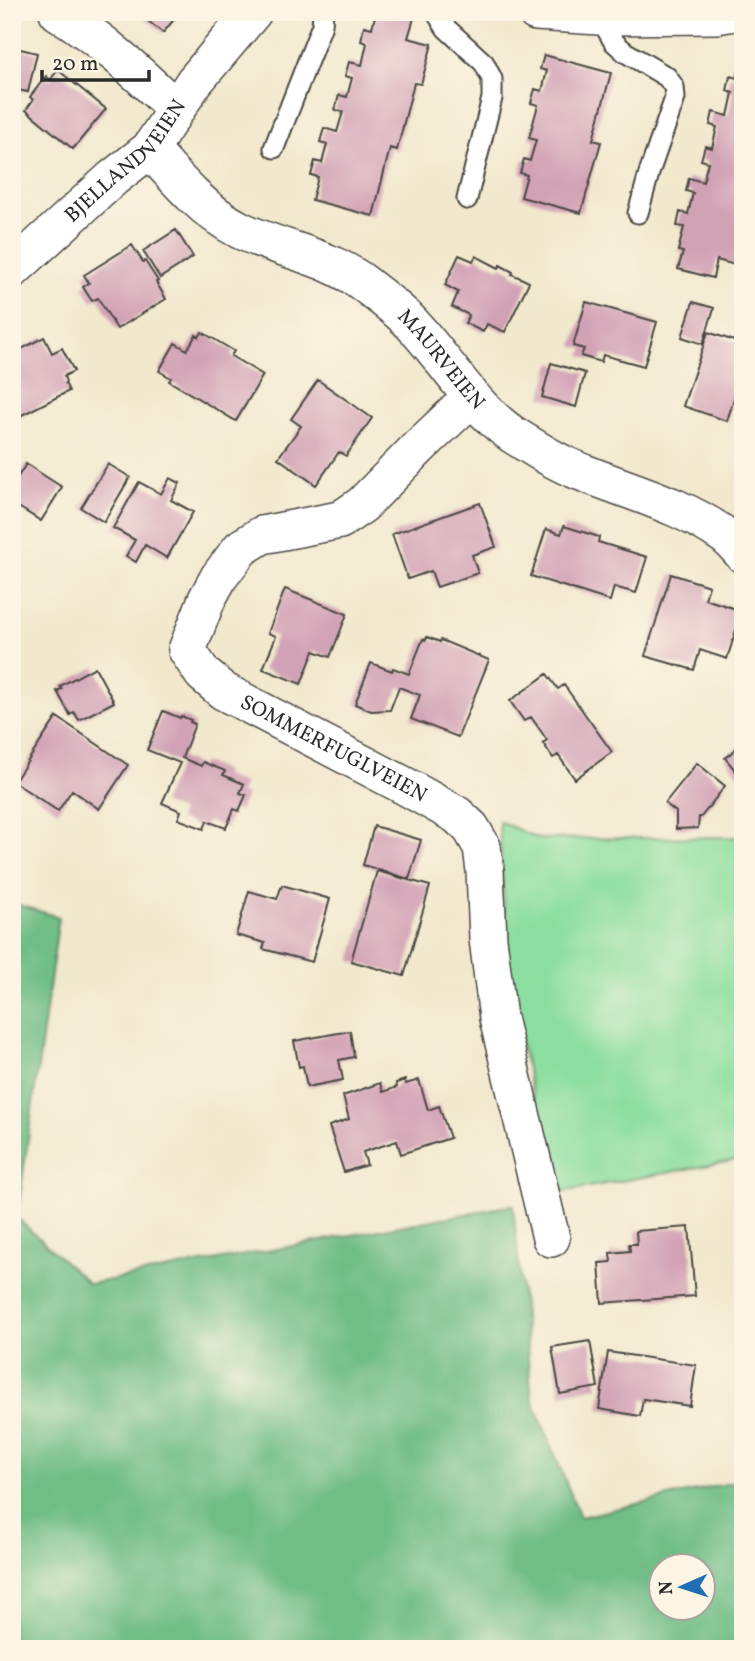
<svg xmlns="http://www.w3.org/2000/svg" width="755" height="1661" viewBox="0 0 755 1661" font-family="Vollkorn,serif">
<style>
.green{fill:#8bde9f;stroke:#5b8465;stroke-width:2}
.forest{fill:#70bd86;stroke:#4e7458;stroke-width:2;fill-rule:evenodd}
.building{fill:#d1a1b5}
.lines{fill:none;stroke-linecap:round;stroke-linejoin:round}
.service-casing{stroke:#494743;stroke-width:23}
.minor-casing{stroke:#494743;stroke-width:40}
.service{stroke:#fff;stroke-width:19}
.minor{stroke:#fff;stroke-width:37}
.labels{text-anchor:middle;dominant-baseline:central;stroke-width:5;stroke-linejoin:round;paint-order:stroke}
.street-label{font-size:21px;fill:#2b2b2b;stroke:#fcf5e5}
</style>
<rect width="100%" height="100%" fill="#fcf5e5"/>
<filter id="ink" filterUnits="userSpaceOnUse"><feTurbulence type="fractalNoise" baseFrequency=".0143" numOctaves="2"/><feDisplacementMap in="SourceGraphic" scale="14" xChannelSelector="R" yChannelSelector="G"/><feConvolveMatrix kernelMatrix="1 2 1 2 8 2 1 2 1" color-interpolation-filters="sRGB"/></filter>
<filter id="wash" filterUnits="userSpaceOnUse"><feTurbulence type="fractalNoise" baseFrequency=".00686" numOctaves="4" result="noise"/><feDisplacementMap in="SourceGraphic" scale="28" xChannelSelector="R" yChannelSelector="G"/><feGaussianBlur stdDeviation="1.57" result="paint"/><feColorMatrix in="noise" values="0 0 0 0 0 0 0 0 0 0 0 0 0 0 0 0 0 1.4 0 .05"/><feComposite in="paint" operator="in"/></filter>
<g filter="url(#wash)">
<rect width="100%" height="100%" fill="#f1e8cd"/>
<path class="green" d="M 499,821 L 538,839 L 743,837 L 743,1159 L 555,1193 L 509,989 Z"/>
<path class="forest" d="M 12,903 L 59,917 L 17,1218 L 89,1284 L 513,1205 L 532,1399 L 580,1517 L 743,1480 L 743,1649 L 12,1649 ZM 660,1566 L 702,1566 L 702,1608 L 660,1608 Z"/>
<g id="blocks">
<path class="building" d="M 137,12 L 180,12 L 163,33 Z
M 376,12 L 392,12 L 414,18 L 408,38 L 432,44 L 421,84 L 414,83 L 397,150 L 390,148 L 373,216 L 312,200 L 318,177 L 311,175 L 315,161 L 322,163 L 327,144 L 320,142 L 324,128 L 337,132 L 343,112 L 335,110 L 339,95 L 347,97 L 352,78 L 345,76 L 349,62 L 362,65 L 367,43 L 361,41 L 364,26 L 372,28 Z
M 12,47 L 37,53 L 28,92 L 12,89 Z
M 544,55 L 611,73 L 593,140 L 601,142 L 581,213 L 521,197 L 527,175 L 520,173 L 524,159 L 530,161 L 536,140 L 529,138 L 538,105 L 531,103 L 535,89 L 542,91 L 547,71 L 540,69 Z
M 742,57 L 743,252 L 739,266 L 717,260 L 713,278 L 678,269 L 683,252 L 678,251 L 684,227 L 677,226 L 680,212 L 688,214 L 693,193 L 686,191 L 689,178 L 703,182 L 708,162 L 701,160 L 705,146 L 712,148 L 717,127 L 710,125 L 713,112 L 728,116 L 733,93 L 727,91 L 730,76 L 737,78 Z
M 58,70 L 106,109 L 73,149 L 26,110 L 33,100 L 30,97 L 46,76 L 50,80 Z
M 176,230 L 193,257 L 160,278 L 143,251 Z
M 132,245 L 143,262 L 145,261 L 158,281 L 156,282 L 166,299 L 117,329 L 98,298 L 92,301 L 83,287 L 89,283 L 84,275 Z
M 459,255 L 473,261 L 476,256 L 499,268 L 500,265 L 513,272 L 512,274 L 529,282 L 505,332 L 487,324 L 483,332 L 465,323 L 469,315 L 452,307 L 458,292 L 445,285 Z
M 586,302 L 657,322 L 644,366 L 603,355 L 601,362 L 581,356 L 584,349 L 573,346 Z
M 693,302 L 714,308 L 703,344 L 682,337 Z
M 202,332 L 234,351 L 231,356 L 263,375 L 236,421 L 169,381 L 171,378 L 159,371 L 175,343 L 187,350 L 196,335 L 199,337 Z
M 708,332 L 743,344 L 743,391 L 737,389 L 727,421 L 683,406 Z
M 44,337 L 52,353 L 62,348 L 74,371 L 64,376 L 66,382 L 65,383 L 69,391 L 12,420 L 12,354 Z
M 551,363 L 585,373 L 576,407 L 542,397 Z
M 318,380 L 372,418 L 346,456 L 339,452 L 316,485 L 278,458 L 301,426 L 291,419 Z
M 26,464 L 62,487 L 41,521 L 12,503 L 12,486 Z
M 108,464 L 130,477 L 104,522 L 81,508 Z
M 170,478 L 180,483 L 171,500 L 193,512 L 167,558 L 145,545 L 136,562 L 126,556 L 135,540 L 113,528 L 139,482 L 161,494 Z
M 480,503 L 496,547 L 472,555 L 478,573 L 437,587 L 431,571 L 408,579 L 392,534 Z
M 564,526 L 599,537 L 598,542 L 647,557 L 636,593 L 614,587 L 610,601 L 531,576 L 546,529 L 561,534 Z
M 671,574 L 709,586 L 705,599 L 742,611 L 727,659 L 700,650 L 694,670 L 645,656 Z
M 285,589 L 347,614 L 330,657 L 314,651 L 301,684 L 263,669 L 276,636 L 268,633 Z
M 427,637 L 440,642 L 441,640 L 489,660 L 458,737 L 411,719 L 420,695 L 399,687 L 390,710 L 371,711 L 355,704 L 371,663 L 392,671 L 393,668 L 409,674 L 423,639 L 426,640 Z
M 95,667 L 114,702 L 79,720 L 74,712 L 70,715 L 57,691 L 62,689 L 60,686 Z
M 547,674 L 558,689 L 564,685 L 612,752 L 575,779 L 558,755 L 553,758 L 543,743 L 547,740 L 531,717 L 524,721 L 510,701 Z
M 163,711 L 180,718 L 181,716 L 191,720 L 190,722 L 195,724 L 182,758 L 201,766 L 203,762 L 225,771 L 223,775 L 244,784 L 240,793 L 246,795 L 239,811 L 234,809 L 226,828 L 207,821 L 204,829 L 178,819 L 181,811 L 162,803 L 180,763 L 147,750 Z
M 57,717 L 128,765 L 99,809 L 72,790 L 58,811 L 14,782 Z
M 743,743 L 743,780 L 725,758 Z
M 697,763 L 725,786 L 701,817 L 699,817 L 698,828 L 676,829 L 676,812 L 665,803 Z
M 374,826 L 421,840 L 409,879 L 363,865 Z
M 377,871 L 430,886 L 404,976 L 351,961 Z
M 282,885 L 330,899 L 312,962 L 263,949 L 265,943 L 236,935 L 249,891 L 277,899 Z
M 350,1031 L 354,1057 L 339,1060 L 343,1080 L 307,1087 L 303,1066 L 299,1067 L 294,1041 Z
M 405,1080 L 406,1084 L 419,1080 L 428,1110 L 439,1106 L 450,1138 L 401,1154 L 397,1141 L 363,1152 L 367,1165 L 344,1172 L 329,1126 L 349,1119 L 343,1096 L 380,1083 L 383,1092 L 397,1087 L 396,1083 Z
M 689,1227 L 695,1296 L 602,1303 L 599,1263 L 611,1262 L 610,1253 L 630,1251 L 629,1244 L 637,1244 L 636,1231 Z
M 590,1341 L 598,1387 L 560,1394 L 552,1347 Z
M 608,1352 L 696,1365 L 690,1406 L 643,1399 L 640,1416 L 599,1409 Z"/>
</g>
</g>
<g filter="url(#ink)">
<use href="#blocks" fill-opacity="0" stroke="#494743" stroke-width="2"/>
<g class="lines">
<defs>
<path id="service" d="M 436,12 L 446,28 L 484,63 L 492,79 L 492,98 L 467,199
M 599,16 L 614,42 L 625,52 L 667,77 L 674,87 L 675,98 L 650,170 L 638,213
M 274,148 L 322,25 L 323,12"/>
<g id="minor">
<path d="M 58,12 C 102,39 139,74 176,109"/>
<path d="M 536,12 L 599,16 L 716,15 L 735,12"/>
<path id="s1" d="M 150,149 C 177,180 203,211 240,230 C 281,250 329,256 366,285 C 382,298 401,311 414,326 C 450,365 476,414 523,441 C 539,451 556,462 574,469 C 624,490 679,503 724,535 C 731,540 737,547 743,554"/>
<path id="s2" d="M 12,270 L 113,178 L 150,149 L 194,82 L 253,12"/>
<path id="s3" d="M 472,397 L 419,447 L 362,505 L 340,520 L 262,535 L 241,548 L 219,577 L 207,599 L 187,650 L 203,674 L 223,691 L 405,786 L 457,815 L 471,828 L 482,847 L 485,871 L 488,939 L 498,1018 L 551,1238"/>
</g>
</defs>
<use href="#service" class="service-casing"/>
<use href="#minor" class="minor-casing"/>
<use href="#service" class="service"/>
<use href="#minor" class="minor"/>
</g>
</g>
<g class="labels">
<g class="street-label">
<text stroke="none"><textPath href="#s2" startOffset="158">BJELLANDVEIEN</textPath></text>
<text stroke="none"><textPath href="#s1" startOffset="366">MAURVEIEN</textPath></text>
<text stroke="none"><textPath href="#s3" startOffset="581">SOMMERFUGLVEIEN</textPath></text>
</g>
</g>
<rect width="755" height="1661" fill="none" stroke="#fcf5e5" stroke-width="42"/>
<g transform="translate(682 1587) rotate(267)"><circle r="33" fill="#fcf5e5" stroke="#a8a49b" stroke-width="2"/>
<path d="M0-5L12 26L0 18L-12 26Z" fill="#1f6fb2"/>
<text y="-10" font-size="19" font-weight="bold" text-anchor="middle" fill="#2b2b2b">N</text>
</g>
<path d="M42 70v10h107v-10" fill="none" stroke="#2b2b2b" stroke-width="3.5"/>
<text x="52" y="70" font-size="21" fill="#2b2b2b" stroke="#fcf5e5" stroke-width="5" paint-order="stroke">20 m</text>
</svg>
